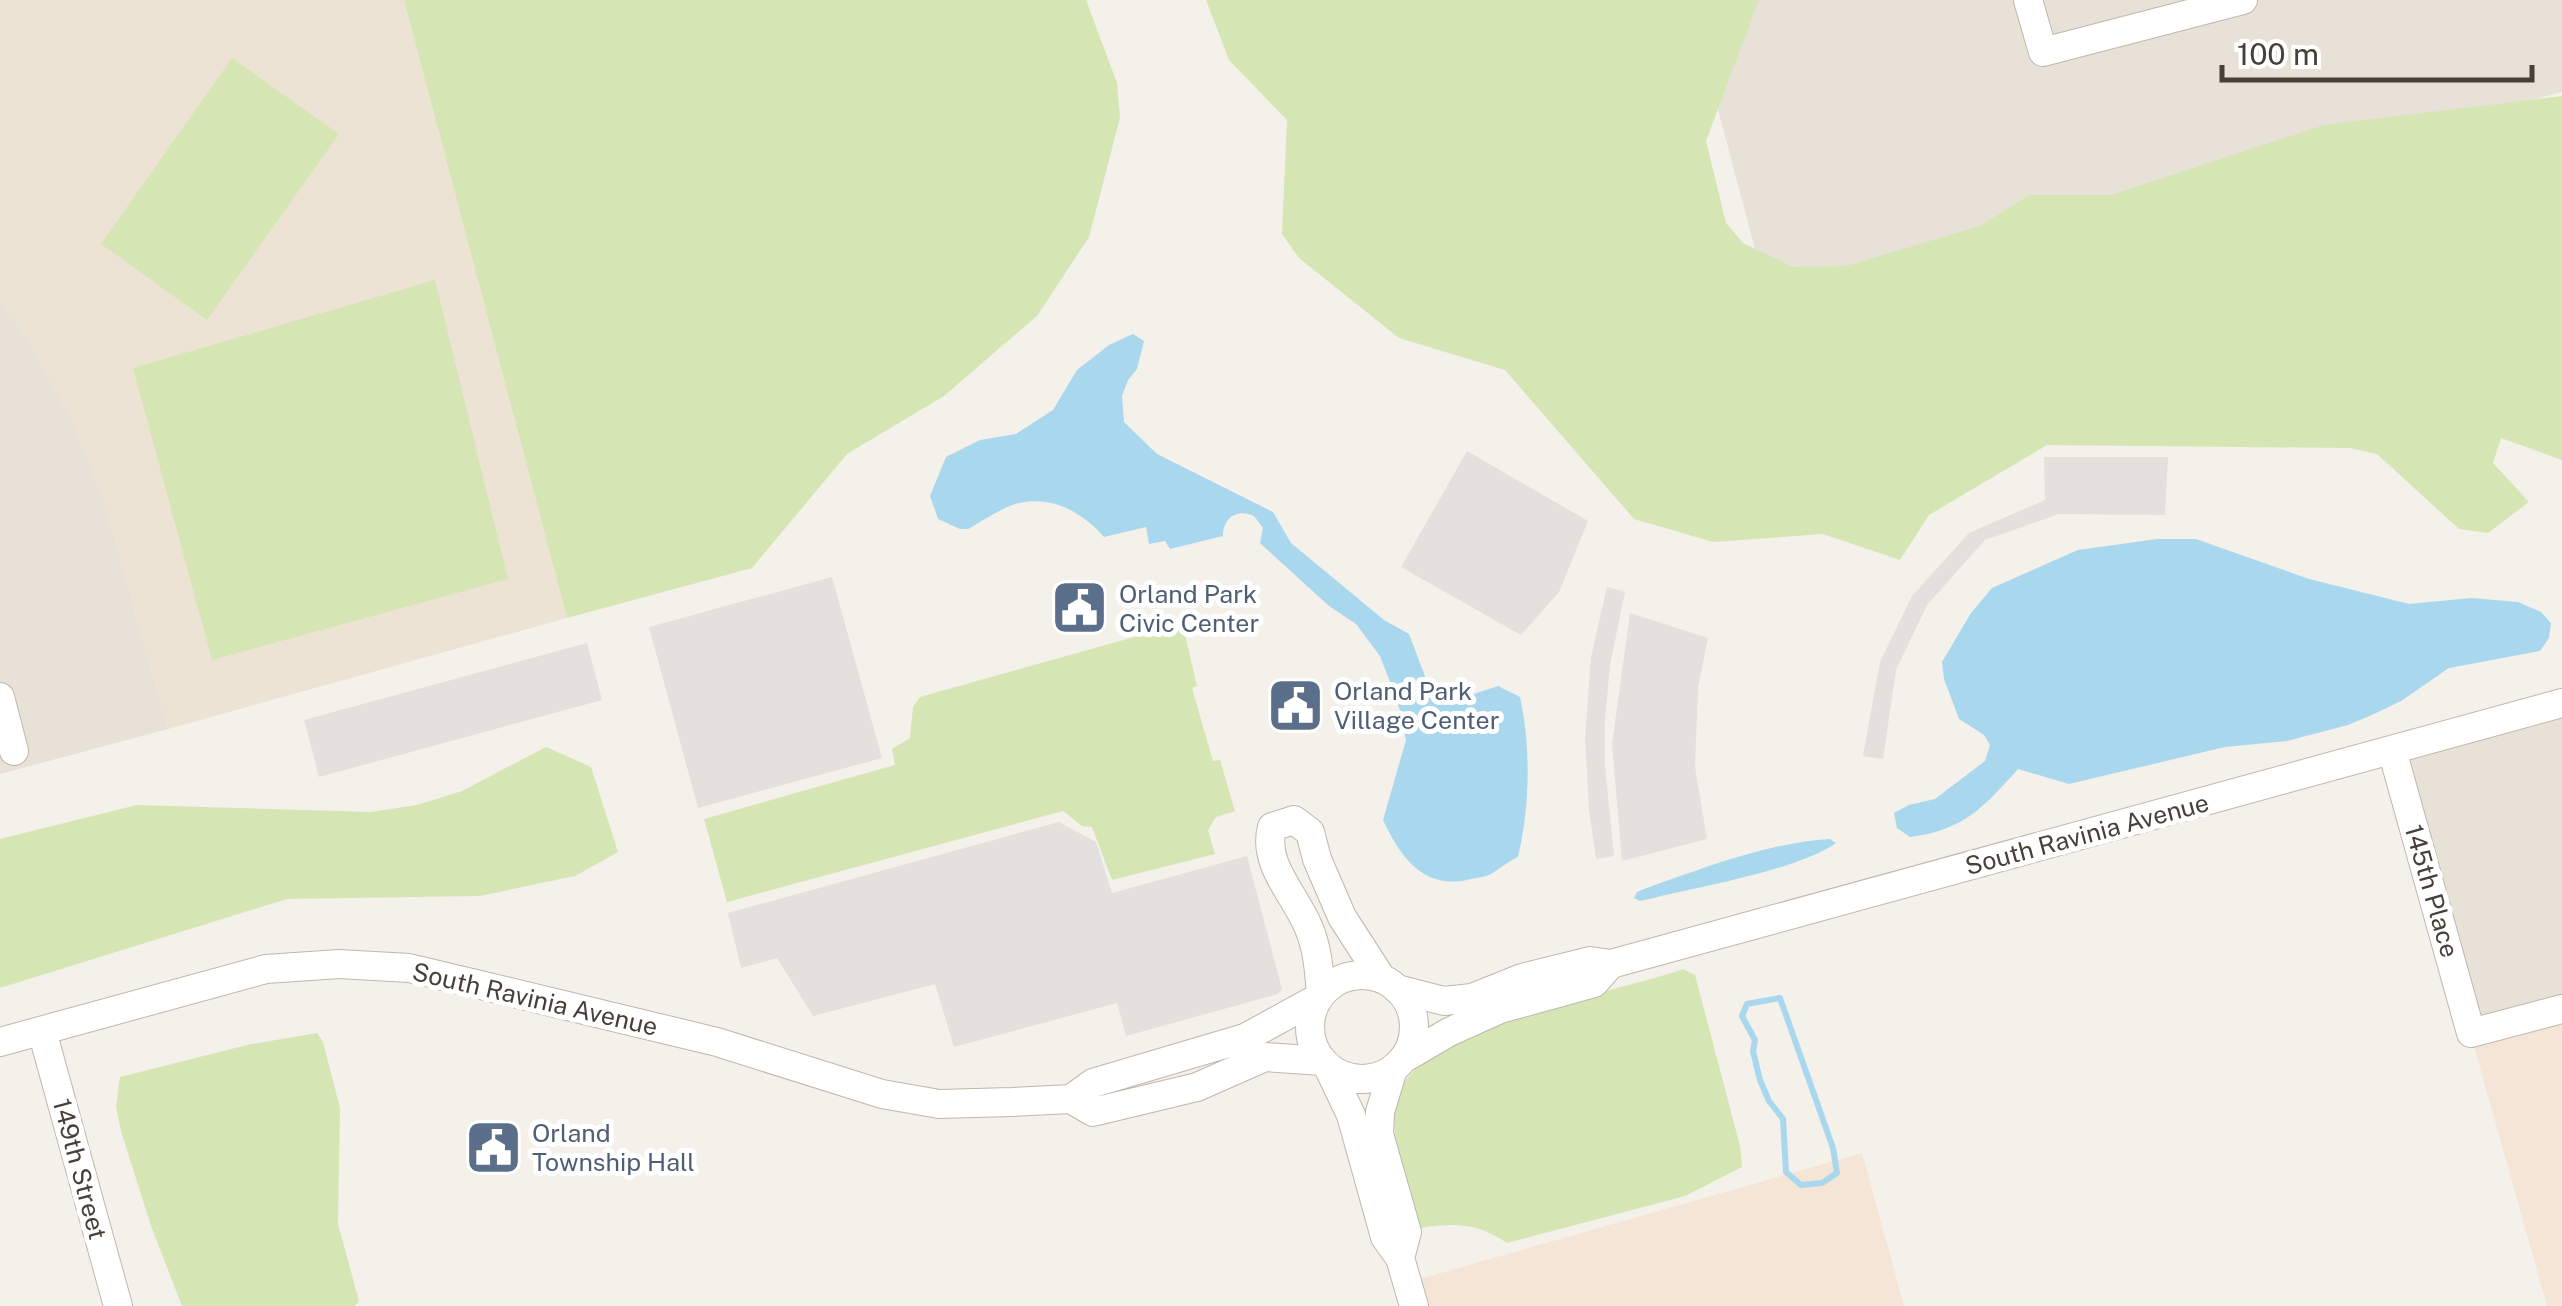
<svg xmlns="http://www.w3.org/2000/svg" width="2562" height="1306" viewBox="0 0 2562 1306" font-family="'Public Sans',sans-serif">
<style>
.residential{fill:#e8e1d8}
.commercial{fill:#f5e5d6}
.education{fill:#ece3d4}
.green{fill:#d5e6b4}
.parking{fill:#e3e0de}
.water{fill:#a9d8ee}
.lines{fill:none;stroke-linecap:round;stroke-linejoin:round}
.stream{stroke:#a9d8ee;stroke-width:6}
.minor-casing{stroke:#bfb7ac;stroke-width:30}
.minor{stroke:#fff;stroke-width:28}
.labels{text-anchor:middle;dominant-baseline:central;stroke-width:10;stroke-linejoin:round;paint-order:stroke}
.service-label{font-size:25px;fill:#4e5e75;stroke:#fff;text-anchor:start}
.street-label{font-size:25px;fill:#484038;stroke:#fff}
</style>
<rect width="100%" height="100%" fill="#f4f0ea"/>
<path class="residential" d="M 1689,0 L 2562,0 L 2562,92 L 1769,302 Z
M 0,302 L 27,337 L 71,418 L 105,505 L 168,729 L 0,774 Z
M 2562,705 L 2562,1015 L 2472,1039 L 2389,754 Z"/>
<path class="commercial" d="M 2562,1015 L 2562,1305 L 2547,1306 L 2472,1039 Z
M 1862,1153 L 1904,1306 L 1420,1306 L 1413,1281 Z"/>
<path class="education" d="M 0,0 L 404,0 L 567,618 L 168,729 L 105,506 L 71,418 L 27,337 L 0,302 Z"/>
<path class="green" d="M 404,0 L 1086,0 L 1117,83 L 1120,118 L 1089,237 L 1037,316 L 944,396 L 847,454 L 752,568 L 567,618 Z
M 1206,0 L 1759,0 L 1706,141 L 1726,223 L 1743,243 L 1793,267 L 1846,266 L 1980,226 L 2029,195 L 2111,195 L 2324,125 L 2562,96 L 2562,460 L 2501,438 L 2493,463 L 2529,502 L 2488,533 L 2459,529 L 2377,454 L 2350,448 L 2047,445 L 1929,515 L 1900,560 L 1823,534 L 1713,542 L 1634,519 L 1505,370 L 1399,338 L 1299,258 L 1282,234 L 1287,120 L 1229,60 Z
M 232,58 L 339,134 L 207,320 L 101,244 Z
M 435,280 L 508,579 L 212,660 L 133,368 Z
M 1177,625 L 1184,630 L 1197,686 L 1192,688 L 1213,761 L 1220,760 L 1235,811 L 1216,817 L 1208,830 L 1215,854 L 1112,880 L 1092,827 L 1082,826 L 1063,811 L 727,902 L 704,819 L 895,765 L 892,749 L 910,738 L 913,707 L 920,697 Z
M 546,747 L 591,767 L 618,852 L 575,876 L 480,896 L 287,899 L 0,988 L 0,839 L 137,805 L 371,812 L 417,805 L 462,791 Z
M 1683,969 L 1695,975 L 1740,1146 L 1742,1167 L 1685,1196 L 1507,1243 C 1475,1222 1456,1223 1419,1228 C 1410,1194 1387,1134 1396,1100 C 1418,1022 1613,995 1683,969 Z
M 317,1033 L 323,1042 L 340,1108 L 338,1224 L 359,1301 L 355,1306 L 182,1306 L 151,1226 L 121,1131 L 116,1107 L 120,1077 L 247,1045 Z"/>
<path class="parking" d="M 1467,451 L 1588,521 L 1559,592 L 1521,635 L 1401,567 Z
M 2044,457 L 2168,457 L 2165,515 L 2059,514 L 1985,540 L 1927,605 L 1896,670 L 1883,759 L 1863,756 L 1880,662 L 1912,596 L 1969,533 L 2045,500 Z
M 832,577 L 882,758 L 698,808 L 649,627 Z
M 1607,587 L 1625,592 L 1610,665 L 1605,719 L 1605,766 L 1614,856 L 1596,859 L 1589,809 L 1585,738 L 1591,657 Z
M 1630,613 L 1708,638 L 1698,688 L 1695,767 L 1707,839 L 1622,861 L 1612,744 Z
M 587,643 L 602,700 L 319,777 L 304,720 Z
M 1059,822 L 1096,842 L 1112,893 L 1247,856 L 1282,989 L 1278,994 L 1126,1036 L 1117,1003 L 954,1047 L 935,984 L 813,1016 L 777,958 L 741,968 L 728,913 Z"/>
<path class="water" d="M 1133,334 L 1144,341 L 1137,369 L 1128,380 L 1122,396 L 1124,422 L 1157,454 L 1273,512 L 1291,543 L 1384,620 L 1409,634 L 1434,700 L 1459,699 L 1498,686 L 1520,697 C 1531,747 1530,807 1518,857 C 1507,862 1501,868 1491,874 C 1485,877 1474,878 1467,880 C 1422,889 1400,856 1383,820 L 1406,740 L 1398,703 L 1380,656 L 1356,624 L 1329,606 L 1260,543 L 1263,528 L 1254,516 C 1237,508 1223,518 1223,536 L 1170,549 L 1165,541 L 1149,544 L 1146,527 L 1104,537 C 1082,512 1053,496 1019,503 C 1002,507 983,521 968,529 L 960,529 L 938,519 L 930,496 L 946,457 L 980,440 L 1016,434 L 1053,410 L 1077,370 L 1109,345 Z
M 2157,539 L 2196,539 L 2309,579 L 2409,604 L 2471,598 L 2518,602 L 2541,612 L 2551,623 L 2549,638 L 2540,651 L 2449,668 L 2401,701 L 2374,714 L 2348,725 L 2287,741 L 2225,747 L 2069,784 L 2018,769 C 1984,807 1964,830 1910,837 L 1897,828 L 1894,813 L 1909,805 L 1935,799 L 1985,761 L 1990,745 L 1984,735 L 1959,719 L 1944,679 L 1942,662 L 1971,613 L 1992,588 L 2078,550 Z
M 1830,839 L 1836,843 C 1798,870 1698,887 1649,899 L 1640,901 L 1634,898 L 1637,892 L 1644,889 C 1704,868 1766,843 1830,839 Z"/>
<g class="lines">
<path class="stream" d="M 1780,998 L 1833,1148 L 1837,1173 L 1822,1183 L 1801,1185 L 1786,1172 L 1783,1119 L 1769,1101 L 1760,1080 L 1753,1051 L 1755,1040 L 1742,1016 L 1747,1004 Z"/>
<defs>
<path id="minor" d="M 2028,0 L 2043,52 L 2243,0
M 0,697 L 14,751
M 2392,750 L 2471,1033 L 2562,1009
M1310 1027a52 52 0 1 1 104 0a52 52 0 1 1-104 0Z
M 1397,989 L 1444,1001 L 1472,998 L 1522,978 L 1590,961 L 1611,964 L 2562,703
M 1321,995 C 1319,971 1318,949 1308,926 C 1294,893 1262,864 1272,827 L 1294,820 L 1310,832 L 1317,859 L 1342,917 L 1382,979
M 42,1031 L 118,1306
M 0,1042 L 266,969 L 339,964 L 409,968 L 472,983 L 717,1042 L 882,1094 L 939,1104 L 1012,1102 L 1071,1099 L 1093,1083 L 1245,1038 L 1318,998
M 1403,1059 L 1449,1032 L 1500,1009 L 1594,983 L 1611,964
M 1328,1067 L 1351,1115 L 1385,1237 L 1400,1258 L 1414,1306
M 1393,1069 L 1380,1112 L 1379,1134 L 1407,1232 L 1400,1258
M 1071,1099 L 1093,1112 L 1197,1087 L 1265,1057 L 1322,1061"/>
</defs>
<use href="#minor" class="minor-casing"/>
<use href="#minor" class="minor"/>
</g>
<defs>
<symbol id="civic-square" viewBox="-11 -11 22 22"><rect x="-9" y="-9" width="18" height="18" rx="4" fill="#5c6f8a" stroke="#fff"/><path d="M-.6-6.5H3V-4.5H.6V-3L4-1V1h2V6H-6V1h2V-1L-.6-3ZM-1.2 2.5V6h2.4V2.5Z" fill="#fff"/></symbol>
</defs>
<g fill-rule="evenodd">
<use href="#civic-square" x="1048" y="576" width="63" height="63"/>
<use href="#civic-square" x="1264" y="674" width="63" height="63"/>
<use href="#civic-square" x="462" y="1116" width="63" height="63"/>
</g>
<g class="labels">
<g class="service-label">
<text x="1119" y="594">Orland Park<tspan x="1119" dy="29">Civic Center</tspan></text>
<text x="1334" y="691">Orland Park<tspan x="1334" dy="29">Village Center</tspan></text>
<text x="532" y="1133">Orland<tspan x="532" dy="29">Township Hall</tspan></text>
</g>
<g class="street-label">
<text transform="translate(2087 834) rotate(-15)">South Ravinia Avenue</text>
<text transform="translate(2432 891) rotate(74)">145th Place</text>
<text transform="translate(535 999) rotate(13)">South Ravinia Avenue</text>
<text transform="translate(80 1169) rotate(75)">149th Street</text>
</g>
</g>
<path d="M2222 65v15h310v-15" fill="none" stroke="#484038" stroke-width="5"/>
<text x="2237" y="65" font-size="30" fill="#484038" stroke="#ffffff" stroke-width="8" paint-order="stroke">100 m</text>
</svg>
